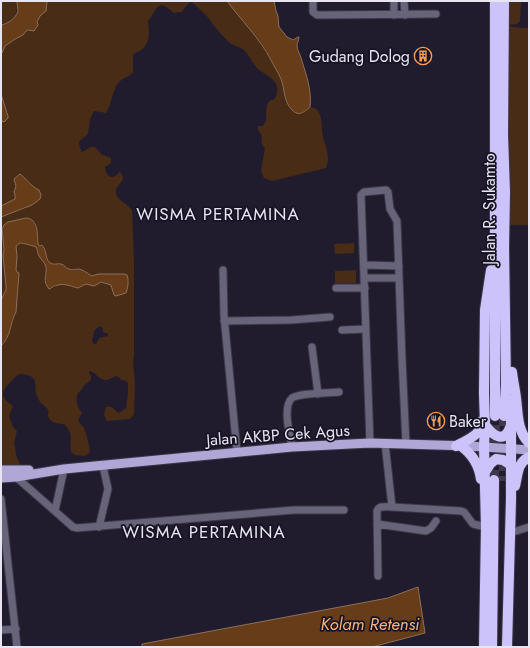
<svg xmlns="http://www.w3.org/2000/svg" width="530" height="648" viewBox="0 0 530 648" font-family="Jost,sans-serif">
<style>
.green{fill:#482c16;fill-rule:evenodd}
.water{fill:#673c18;stroke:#8d6f59}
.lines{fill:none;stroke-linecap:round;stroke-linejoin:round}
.highway-tunnel{stroke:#3e3a4b;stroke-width:10;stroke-dasharray:10 5;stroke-linecap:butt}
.minor-casing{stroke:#3c3849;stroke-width:9}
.major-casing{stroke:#3c3849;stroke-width:11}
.highway-casing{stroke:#3c3849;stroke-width:12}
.minor{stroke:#676379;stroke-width:7}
.major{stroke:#b0a7d6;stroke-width:9}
.highway{stroke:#cdc3fb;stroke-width:10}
.labels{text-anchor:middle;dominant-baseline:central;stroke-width:3.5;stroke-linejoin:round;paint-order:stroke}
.poi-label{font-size:16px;fill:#e7e5f2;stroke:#171324;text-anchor:end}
.street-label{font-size:16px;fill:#e7e5f2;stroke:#171324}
.neighbourhood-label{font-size:17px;letter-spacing:1px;fill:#e7e5f2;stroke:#171324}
.water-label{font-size:17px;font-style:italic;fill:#f9b27c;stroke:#171324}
</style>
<rect width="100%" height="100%" fill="#201c2e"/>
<path class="green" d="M 1,1 L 17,1 C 18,15 15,21 1,25 Z
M 47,1 L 227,1 C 246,26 267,49 280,77 C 285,88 282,104 293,111 C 299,115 305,111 310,107 C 313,108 316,108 318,111 C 323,119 321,128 323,137 C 325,144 328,151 328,159 C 328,162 327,165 326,168 L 272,181 L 264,178 L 261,171 L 265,148 C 261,144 261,142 262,136 C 260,132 257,131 258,126 L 263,126 C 269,118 264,111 268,103 C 270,99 273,101 275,98 C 277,95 278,89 277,86 C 274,77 263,74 257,68 C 252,62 249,55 244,50 C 240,47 235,46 230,43 C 224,38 217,29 212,23 C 207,15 199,9 193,3 L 190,2 L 186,6 L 182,12 L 174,13 L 165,6 L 160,5 C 154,9 153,16 148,21 C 149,31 151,43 141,50 C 138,52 135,52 133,55 L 133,73 C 129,76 123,78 119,82 C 112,90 112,104 106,113 L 94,111 C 89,118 90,125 88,133 C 86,138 80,138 79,143 C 79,146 81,150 82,152 L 91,147 L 94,147 L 96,148 L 101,154 L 111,158 L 111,163 L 105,167 C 105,172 109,180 115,176 C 117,175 118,173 120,171 C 120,172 123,177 123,177 C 124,183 114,186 116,194 C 118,200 128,205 132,210 L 134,261 L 134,355 L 133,362 L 135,383 L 134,414 L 131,418 L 129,419 L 108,421 L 106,420 L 104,414 L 106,407 C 113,405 114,411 119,413 L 126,408 L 128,392 L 128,383 L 126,381 L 121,380 L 119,377 L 116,376 C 113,377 110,379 107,380 C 100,381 96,372 89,371 L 89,373 L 91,376 L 91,380 L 84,385 L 82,389 L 78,393 C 75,401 77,406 82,413 L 78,420 C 79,423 82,425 84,428 C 86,432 89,445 90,450 L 89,453 L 85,456 L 75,455 L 71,452 C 69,439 75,435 64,424 C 59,424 50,423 48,416 C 47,412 50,414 48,410 C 46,406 41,404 39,400 C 38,398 36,395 36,392 C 35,389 36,385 35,382 C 34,375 25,374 19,374 C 15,377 2,389 3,394 C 3,399 9,403 13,406 L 9,416 L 13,427 L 17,431 L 14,444 L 15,446 L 16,455 L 20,464 L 19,466 L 1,473 L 1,346 L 5,343 L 9,334 L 16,312 L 19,282 L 16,270 L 17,256 L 16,246 L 20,243 L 23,243 L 29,245 L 34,246 L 37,248 L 39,255 L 45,264 L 46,270 L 45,277 L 52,289 C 57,284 64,283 71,285 C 73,286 74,287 77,288 C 80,288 83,286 86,284 L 94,286 L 101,282 L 111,285 L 116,296 L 127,293 L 124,274 L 98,274 L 92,276 C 88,274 84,271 80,269 C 69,267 71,272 60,264 C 46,267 47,258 45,247 L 38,244 L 36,223 L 31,219 L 26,218 L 12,221 L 4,225 L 2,227 L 4,250 L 3,256 L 6,285 L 6,290 L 1,300 L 1,217 C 11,213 37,207 41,196 C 36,190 31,187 27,181 C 24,179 23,177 19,174 L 18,175 L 14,181 C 17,188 14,187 14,192 C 14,195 15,196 15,200 L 1,206 L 1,119 L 2,121 L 7,120 L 8,118 L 8,113 L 1,94 L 2,88 L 1,54 L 2,53 L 5,46 L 15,39 L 23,35 L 26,31 L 28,30 L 34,30 L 38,25 L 37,23 L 40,16 L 46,10 ZM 99,326 L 102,327 L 103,332 L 108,334 L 108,336 L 99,338 L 96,344 L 94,344 L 92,341 L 94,331 Z
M 509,1 L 521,1 L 520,21 L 517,24 L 509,25 Z
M 509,26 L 522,28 L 529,28 L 529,225 L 510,225 L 508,135 Z
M 354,243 L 354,253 L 335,254 L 334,244 Z
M 356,270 L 356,283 L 335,283 L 335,271 Z"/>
<path class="water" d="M 17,1 L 47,1 L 46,11 L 40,16 L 37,22 L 38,25 L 34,31 L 28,30 L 26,31 L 23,35 L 15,39 L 5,46 L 2,53 L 1,54 L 1,25 C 8,24 16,18 18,11 C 18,8 17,4 17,1 Z
M 227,1 L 274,1 L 276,11 L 278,16 L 279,27 L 287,37 L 293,40 L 298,37 L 299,37 C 299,40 297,43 297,46 C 297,50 300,54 301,58 C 306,74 312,90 310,107 C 304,112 299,117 292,110 C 283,101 285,89 281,79 C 278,72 274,66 271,60 C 260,39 241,20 227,1 Z
M 1,94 L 8,116 L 8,118 L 4,122 L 2,121 L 1,119 Z
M 20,174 C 27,179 30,186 39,190 L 41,195 L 40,199 L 32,205 L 1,217 L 1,206 L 15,199 L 15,195 L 14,192 L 16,186 L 14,179 Z
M 26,218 C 39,219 37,234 38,244 L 40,246 L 42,245 C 47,250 45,258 49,262 C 54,266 57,263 61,264 C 65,265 65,268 69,269 C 72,270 75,269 78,269 C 83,269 88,274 92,276 L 98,274 L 124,274 L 127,275 C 129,280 128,288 126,293 L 116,296 L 114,295 L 111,285 L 101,282 L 94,286 L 86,284 L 78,288 C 72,287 66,283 58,285 C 55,285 52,288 49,289 C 42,280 47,276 46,267 C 45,262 41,260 39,256 C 37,253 38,249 36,247 C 34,246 23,243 20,243 L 16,246 L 17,256 L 16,270 L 17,272 L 19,273 L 16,312 C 10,323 11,337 1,346 L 1,300 L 6,290 L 6,285 L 3,256 L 4,250 L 2,229 L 4,225 L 8,222 Z
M 418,587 L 425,633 L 372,647 L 142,647 L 142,644 L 388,598 Z"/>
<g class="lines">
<path class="highway-tunnel" d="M 504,416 L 504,481
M 494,480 L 495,416"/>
<defs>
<path id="minor" d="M 313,1 L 313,12 L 317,15 L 436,14
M 404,1 L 405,15
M 394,15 L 394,1
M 364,265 L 399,266
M 223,270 L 224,316 L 237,452
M 364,278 L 399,278
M 336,288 L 365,288
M 224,321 L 291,320 L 330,317
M 342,330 L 366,329
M 312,347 L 318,394
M 370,443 L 361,195 L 364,192 L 386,190 L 388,192 L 390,209 L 397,221 L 402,359 L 406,444
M 292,447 C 290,435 282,407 292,398 C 298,393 329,393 339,392
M 16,477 L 73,527 L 77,528 L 294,510 L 344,510
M 1,499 L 17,647
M 392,507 L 461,511 L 464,512 L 473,524 L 486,527
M 55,511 L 64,469
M 377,524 L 426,531 L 431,528 L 436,521
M 99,527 L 108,489 L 103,466
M 510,533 L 529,527
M 378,576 L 377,511 C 379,505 386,507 392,507 L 385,443
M 1,630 L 16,629"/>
<path id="major" d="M 1,470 L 29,470
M 1,478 L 16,477 L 64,469 L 292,447 L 370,443 L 469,446 L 529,450"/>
<path id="highway" d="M 512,372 C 513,381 515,389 516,398 C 518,414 517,431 529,443
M 495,416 L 495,1
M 504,416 L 506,384 L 504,247 L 505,192 L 503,135 L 504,1
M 485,425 C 494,437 505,444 511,425
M 456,446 C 462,443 475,437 479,431 C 481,429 481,425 482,421
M 461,446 C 472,454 479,465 481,479
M 485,472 L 490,464 L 496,459 L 503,460 L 511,465
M 515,486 C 518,474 517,463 529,457
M 484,647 L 486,527 L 484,447 L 485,425 L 484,393 L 485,310 L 491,270
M 492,647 L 494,480
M 507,647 L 511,499 L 511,400"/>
</defs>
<use href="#minor" class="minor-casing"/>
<use href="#major" class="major-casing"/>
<use href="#highway" class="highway-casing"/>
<use href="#minor" class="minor"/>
<use href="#major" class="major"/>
<use href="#highway" class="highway"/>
</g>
<defs>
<symbol id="building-ring" viewBox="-11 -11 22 22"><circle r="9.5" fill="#171324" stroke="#fb9e51" stroke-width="1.5"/><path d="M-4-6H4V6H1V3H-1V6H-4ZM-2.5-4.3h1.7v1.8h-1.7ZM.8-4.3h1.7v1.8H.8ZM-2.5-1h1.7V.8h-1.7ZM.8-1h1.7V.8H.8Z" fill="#fb9e51"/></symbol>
<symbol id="restaurant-ring" viewBox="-11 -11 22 22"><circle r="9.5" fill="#171324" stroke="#fb9e51" stroke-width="1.5"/><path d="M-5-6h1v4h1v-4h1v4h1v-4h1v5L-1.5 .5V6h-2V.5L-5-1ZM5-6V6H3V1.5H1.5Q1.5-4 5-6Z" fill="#fb9e51"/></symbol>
</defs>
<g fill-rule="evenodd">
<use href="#building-ring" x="413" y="46" width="20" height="20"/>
<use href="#restaurant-ring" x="426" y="411" width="20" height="20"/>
</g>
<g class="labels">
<g class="poi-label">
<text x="410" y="56">Gudang Dolog</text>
<text x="449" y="421" text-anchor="start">Baker</text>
</g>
<g class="street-label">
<text transform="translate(489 209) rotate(-90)">Jalan R. Sukamto</text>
<text transform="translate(278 435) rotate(-4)">Jalan AKBP Cek Agus</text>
</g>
<g class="neighbourhood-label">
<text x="218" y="214">WISMA PERTAMINA</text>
<text x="204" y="532">WISMA PERTAMINA</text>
</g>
<g class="water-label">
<text x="370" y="624">Kolam Retensi</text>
</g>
</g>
<rect width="530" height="648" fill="none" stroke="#e7e5f2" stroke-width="4"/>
</svg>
